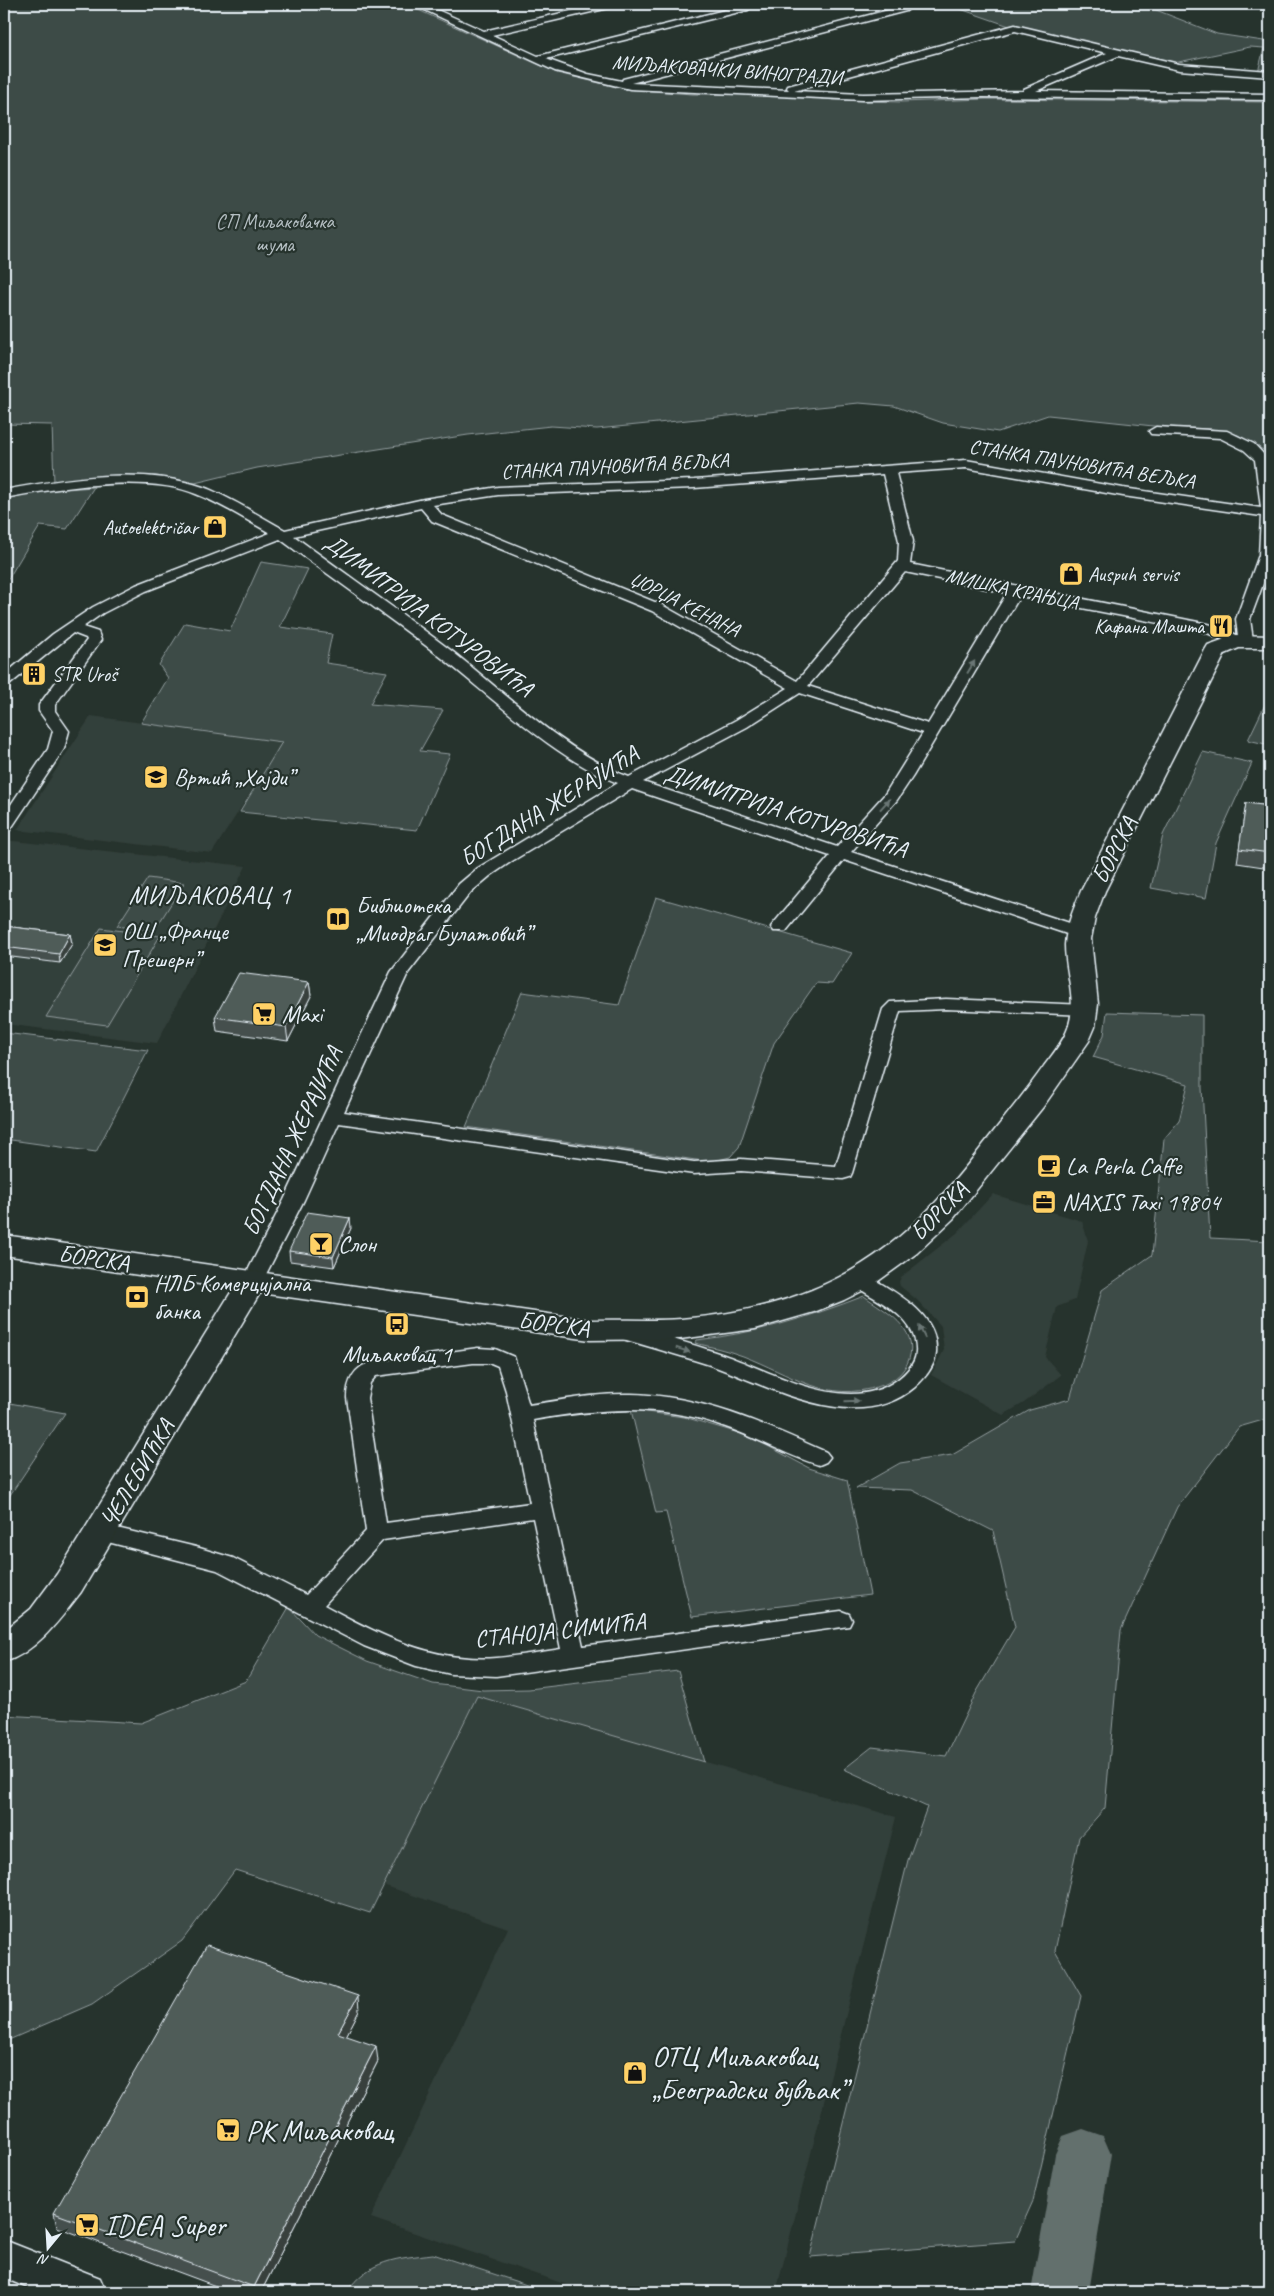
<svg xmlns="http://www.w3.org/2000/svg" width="1274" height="2296" viewBox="0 0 1274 2296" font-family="Caveat,sans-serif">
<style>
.built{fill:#333f3a}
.green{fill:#3e4b47;stroke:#939ea0}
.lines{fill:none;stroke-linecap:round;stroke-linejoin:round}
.river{fill:#636f6d;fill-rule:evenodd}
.street-casing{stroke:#e8f1f8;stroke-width:3}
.secondary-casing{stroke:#e8f1f8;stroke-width:3}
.street{fill:#26332d;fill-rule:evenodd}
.secondary{fill:#26332d;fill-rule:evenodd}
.wall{fill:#454f4d;stroke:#e8f1f8}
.shaded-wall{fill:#38403e;stroke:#e8f1f8}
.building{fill:#505c59;stroke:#e8f1f8}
.oneway{fill:#6a7674}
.labels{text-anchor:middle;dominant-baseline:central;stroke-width:4.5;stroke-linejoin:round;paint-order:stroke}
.far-street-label{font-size:20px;fill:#e8f1f8;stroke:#26332d}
.far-park-label{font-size:20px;fill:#b5bfc3;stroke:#26332d}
.far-poi-label{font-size:20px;fill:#e8f1f8;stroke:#26332d;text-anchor:end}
.street-label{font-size:24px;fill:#e8f1f8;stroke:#26332d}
.poi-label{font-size:24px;fill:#e8f1f8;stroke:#26332d;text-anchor:start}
.neighbourhood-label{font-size:25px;letter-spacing:1px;fill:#e8f1f8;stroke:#26332d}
.near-poi-label{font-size:29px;fill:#e8f1f8;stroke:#26332d;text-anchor:start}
</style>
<rect width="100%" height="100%" fill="#26332d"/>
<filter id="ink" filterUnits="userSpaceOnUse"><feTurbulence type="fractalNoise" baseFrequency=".02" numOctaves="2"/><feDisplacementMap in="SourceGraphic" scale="10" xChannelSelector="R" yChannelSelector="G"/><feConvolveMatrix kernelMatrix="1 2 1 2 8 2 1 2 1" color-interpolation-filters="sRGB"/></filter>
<g filter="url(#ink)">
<path class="built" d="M 91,716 L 283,742 L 212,853 L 17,830 Z
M 4,840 L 246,866 L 157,1043 L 4,1024 Z
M 993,1194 L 1082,1221 L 1088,1241 L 1075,1300 L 1057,1307 L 1045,1357 L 1061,1375 L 1024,1403 L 1003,1415 L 931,1375 L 944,1350 L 941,1326 L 917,1300 L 900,1286 L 899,1282 L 901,1277 L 957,1233 Z
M 477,1696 L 896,1817 L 776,2292 L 588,2292 L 371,2218 L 508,1928 L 383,1885 Z"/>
<path class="green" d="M 4,4 L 405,4 L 557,73 L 625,89 L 692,94 L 786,95 L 834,100 L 901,102 L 986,99 L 1270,102 L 1270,454 L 1238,435 L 1212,429 L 1163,427 L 1048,415 L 998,432 L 943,423 L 894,406 L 859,403 L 597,429 L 551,426 L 468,435 L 257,468 L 195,483 L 153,478 L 54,483 L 52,425 L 4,424 Z
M 946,4 L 1141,4 L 1217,34 L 1270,42 L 1270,72 L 1258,72 L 1264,48 L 1250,47 L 1169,64 L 1015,28 Z
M 94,487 L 67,529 L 40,526 L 4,586 L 4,500 L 37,491 Z
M 261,562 L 308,569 L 280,627 L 332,634 L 326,663 L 387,672 L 370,704 L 443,710 L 420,751 L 450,754 L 417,830 L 240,812 L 282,742 L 141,723 L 168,678 L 159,665 L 185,623 L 230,631 Z
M 1270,694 L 1270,745 L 1248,740 Z
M 1203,752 L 1252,763 L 1216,843 L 1206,898 L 1151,888 L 1163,835 Z
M 148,878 L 184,883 L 154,931 L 117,926 Z
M 656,897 L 852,953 L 832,984 L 816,983 L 774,1043 L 739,1147 L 730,1157 L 710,1162 L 466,1127 L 522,992 L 619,1005 Z
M 101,928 L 160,936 L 107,1025 L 46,1017 Z
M 1107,1012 L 1202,1015 L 1202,1088 L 1210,1238 L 1270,1241 L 1270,1418 L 1239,1427 L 1177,1507 L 1121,1630 L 1105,1808 L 1079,1837 L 1055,1951 L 1081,1996 L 1033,2201 L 1015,2241 L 810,2257 L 908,1860 L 927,1807 L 844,1769 L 872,1747 L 946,1756 L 976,1693 L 1015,1627 L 993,1531 L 912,1490 L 856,1488 L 900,1463 L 952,1455 L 1030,1410 L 1070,1399 L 1102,1290 L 1152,1255 L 1164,1139 L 1179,1121 L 1188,1084 L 1093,1057 L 1104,1035 Z
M 4,1033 L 148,1050 L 96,1152 L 4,1139 Z
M 864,1296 C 885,1311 919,1328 909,1359 C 905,1372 893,1382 880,1386 C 827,1404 790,1374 743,1356 C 727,1350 711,1347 695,1343 L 697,1340 C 757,1333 808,1318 864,1296 Z
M 4,1402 L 65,1413 L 4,1504 Z
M 631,1410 L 684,1417 L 749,1436 L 809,1468 L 847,1480 L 870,1595 L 692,1617 L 666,1512 L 656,1513 Z
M 289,1607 L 315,1635 L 367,1661 L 433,1684 L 483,1690 L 529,1689 L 678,1671 L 704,1762 L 477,1696 L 370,1913 L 235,1870 L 182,1941 L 92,2004 L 4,2042 L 4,1715 L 141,1723 L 246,1681 Z
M 433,2254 L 548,2292 L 479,2292 L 465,2288 L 463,2292 L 347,2292 C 367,2260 399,2258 433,2254 Z"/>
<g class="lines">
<path class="river" d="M 1083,2129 L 1103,2136 L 1111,2154 L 1089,2292 L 1031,2292 L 1055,2154 L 1063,2136 Z"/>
<defs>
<path id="street" d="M 412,4 L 424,4 L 484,31 L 601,4 L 618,4 L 613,7 L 492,35 L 538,56 L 745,5 L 750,8 L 748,10 L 546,59 L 588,74 L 622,81 L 623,79 L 900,7 L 904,4 L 915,4 L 906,11 L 631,83 L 789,90 L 787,88 L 788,86 L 1015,25 L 1179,64 L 1270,71 L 1270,77 L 1179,70 L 1118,56 L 1036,91 L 1270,94 L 1270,100 L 983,97 L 863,100 L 630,89 L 555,71 ZM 1015,31 L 1107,53 L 1024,89 L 1023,91 L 863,94 L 794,91 Z
M 1156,427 L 1227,431 L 1254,444 L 1268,459 L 1270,474 L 1270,565 L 1250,619 L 1253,640 L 1251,643 L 1236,645 L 1205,632 L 1020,596 L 913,776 L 897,800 L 851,852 L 1085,928 L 1088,932 L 1085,936 L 1073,936 L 844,860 L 786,931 L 774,931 L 771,927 L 774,923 L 830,856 L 632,789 L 512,861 L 490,876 L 471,892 L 408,973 L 344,1112 L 694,1162 L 741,1159 L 836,1166 L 883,1009 L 890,1002 L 946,999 L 1086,1005 L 1092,1006 L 1095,1010 L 1092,1014 L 1086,1015 L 946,1009 L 900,1011 L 852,1173 L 850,1177 L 843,1179 L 741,1171 L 694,1174 L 339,1123 L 304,1200 L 262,1282 L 259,1287 L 252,1289 L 245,1287 L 242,1282 L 284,1200 L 391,972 L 459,884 L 478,868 L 618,783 C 557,760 494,699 442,658 C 389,617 334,579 280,539 L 146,591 L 103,613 L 83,627 L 98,632 L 101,640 L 55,705 L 55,711 L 69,731 L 64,749 L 10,830 L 4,832 L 4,815 L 48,749 L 53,731 L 39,711 L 39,705 L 87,640 L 86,638 L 73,633 L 9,685 L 4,686 L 4,675 L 53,634 L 93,607 L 136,585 L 270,533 C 246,520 222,504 196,494 C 147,473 56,488 4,498 L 4,490 C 68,478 140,466 203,487 C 228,496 261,517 285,530 L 424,499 L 498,487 L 694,480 L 966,460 L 1123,488 L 1261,508 L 1255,460 L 1244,450 L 1220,438 L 1151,434 L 1149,431 ZM 966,468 L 1123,496 L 1261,516 L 1259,555 L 1236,619 L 1238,636 L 1226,629 L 1208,624 L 910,564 L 913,541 L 896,473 ZM 883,474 L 899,541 L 898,561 L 797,681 L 662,605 L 442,515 L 433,505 L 498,495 L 694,488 ZM 421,508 L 432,521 L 652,611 L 788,688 L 736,720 L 629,777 C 568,754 505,693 453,652 C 401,612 347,575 294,536 ZM 905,572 L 1007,593 L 928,724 L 808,686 ZM 800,693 L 923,733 L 885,794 L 837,847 L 643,782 L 747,727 Z
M 860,1273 L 867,1275 C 895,1293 939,1313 936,1353 C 935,1366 924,1379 915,1387 C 856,1437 770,1386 710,1365 C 679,1355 647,1346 616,1337 L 613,1332 L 616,1327 L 623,1325 C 656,1334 689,1343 721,1354 C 772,1371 846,1417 897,1380 C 906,1373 915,1364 916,1353 C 919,1318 878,1301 853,1285 L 850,1280 L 853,1275 Z
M 478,1348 L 495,1349 L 514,1357 L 529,1405 C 563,1400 597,1393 631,1394 C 700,1395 764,1424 826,1452 L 830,1457 L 826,1462 L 819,1465 C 785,1455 754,1436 720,1425 C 658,1403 597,1409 533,1420 L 583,1646 L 841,1611 L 849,1614 L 852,1620 L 849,1626 L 496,1676 L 451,1674 L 416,1666 L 364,1646 L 217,1570 L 100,1540 L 92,1538 L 89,1532 L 92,1526 L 100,1524 L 196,1547 L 233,1558 L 306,1595 L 366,1531 L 347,1398 C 347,1382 354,1367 370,1363 ZM 473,1363 L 491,1363 L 498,1366 L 506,1391 L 530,1503 L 386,1523 L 367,1398 L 370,1383 L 376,1376 ZM 533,1518 L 561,1649 C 540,1652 518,1656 496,1658 C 433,1663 377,1634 324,1605 L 383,1540 Z"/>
<path id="secondary" d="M 1236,635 L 1270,636 L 1270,648 L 1239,648 L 1225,654 L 1105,891 L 1095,918 L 1091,939 L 1098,1004 L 1095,1027 L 1089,1041 L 1043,1107 L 953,1219 L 917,1253 L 870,1287 L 844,1300 L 814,1312 L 755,1329 L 680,1339 L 590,1340 L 260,1293 L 81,1592 C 61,1618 36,1653 4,1662 L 4,1631 L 31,1609 L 57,1574 L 233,1289 L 4,1255 L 4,1235 L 590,1320 C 620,1319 651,1321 681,1319 C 784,1310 861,1281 933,1205 C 954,1183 972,1159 991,1135 C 1009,1112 1027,1090 1044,1066 C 1053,1054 1063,1042 1068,1028 C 1078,1000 1065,973 1065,945 C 1066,926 1074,908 1081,891 L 1205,650 L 1208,645 Z
M 4,2240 L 100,2278 L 106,2292 L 38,2292 L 4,2278 Z"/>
</defs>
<use href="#street" class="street-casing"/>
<use href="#secondary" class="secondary-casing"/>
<use href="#street" class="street"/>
<use href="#secondary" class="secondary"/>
</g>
<path class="wall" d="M 1246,803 L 1270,806 L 1270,868 L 1237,863 Z
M 4,926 L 70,934 L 72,944 L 60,963 L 4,956 Z
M 309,982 L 311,996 L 288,1041 L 217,1031 L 215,1017 Z
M 351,1228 L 334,1267 L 290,1261 L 289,1251 Z
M 359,2011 L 346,2036 L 378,2061 L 261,2292 L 232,2292 L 57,2227 L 54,2213 Z"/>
<path class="shaded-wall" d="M 70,934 L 72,944 L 60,963 L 59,954 Z
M 309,982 L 311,996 L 288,1041 L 286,1027 Z
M 350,1218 L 351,1228 L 334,1267 L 333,1257 Z
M 358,1996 L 359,2011 L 340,2048 L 338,2033 Z
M 376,2046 L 378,2061 L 261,2292 L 255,2292 L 254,2287 Z"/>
<path class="building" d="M 1246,803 L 1270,806 L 1270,853 L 1239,849 Z
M 4,926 L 70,934 L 59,954 L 4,947 Z
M 239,973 L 309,982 L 286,1027 L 215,1017 Z
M 307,1212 L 350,1218 L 333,1257 L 289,1251 Z
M 207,1945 L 358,1996 L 338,2033 L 376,2046 L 254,2287 L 54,2213 Z"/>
<defs><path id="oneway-solid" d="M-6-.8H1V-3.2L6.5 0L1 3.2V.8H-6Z" transform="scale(1.25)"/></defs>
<g class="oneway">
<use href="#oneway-solid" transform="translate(971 667) rotate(-59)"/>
<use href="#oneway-solid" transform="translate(885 804) rotate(-48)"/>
<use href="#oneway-solid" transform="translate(922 1332) rotate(-116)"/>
<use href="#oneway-solid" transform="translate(683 1350) rotate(17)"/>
<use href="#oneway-solid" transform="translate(852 1401) rotate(-1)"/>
</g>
</g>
<defs>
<symbol id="shop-square" viewBox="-11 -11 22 22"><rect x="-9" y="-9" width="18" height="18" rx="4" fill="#ffd166" stroke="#26332d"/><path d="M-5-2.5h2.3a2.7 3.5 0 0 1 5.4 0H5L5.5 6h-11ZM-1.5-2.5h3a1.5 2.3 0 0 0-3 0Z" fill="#111"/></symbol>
<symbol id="restaurant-square" viewBox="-11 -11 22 22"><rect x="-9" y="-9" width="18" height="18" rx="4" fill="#ffd166" stroke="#26332d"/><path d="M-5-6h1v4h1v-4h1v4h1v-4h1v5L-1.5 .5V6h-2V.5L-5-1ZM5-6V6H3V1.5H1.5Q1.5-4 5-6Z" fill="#111"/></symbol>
<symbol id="building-square" viewBox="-11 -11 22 22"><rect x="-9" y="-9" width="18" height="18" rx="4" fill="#ffd166" stroke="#26332d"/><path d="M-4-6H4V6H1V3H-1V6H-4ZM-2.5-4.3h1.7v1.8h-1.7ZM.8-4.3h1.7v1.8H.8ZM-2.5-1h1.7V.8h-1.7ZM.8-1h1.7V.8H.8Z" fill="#111"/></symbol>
<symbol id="school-square" viewBox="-11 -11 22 22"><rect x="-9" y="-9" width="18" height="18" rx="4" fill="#ffd166" stroke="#26332d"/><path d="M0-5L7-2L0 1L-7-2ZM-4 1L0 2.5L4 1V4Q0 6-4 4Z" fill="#111"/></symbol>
<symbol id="library-square" viewBox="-11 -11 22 22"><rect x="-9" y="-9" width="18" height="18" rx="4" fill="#ffd166" stroke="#26332d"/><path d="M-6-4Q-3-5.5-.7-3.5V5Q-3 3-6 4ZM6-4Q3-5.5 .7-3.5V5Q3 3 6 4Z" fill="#111"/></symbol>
<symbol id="supermarket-square" viewBox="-11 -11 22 22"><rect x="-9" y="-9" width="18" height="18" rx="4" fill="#ffd166" stroke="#26332d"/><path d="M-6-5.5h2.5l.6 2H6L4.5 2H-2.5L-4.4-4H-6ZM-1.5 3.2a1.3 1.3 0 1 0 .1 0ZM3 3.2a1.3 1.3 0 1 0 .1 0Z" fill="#111"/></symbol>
<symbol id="cafe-square" viewBox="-11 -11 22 22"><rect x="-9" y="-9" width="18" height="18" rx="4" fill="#ffd166" stroke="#26332d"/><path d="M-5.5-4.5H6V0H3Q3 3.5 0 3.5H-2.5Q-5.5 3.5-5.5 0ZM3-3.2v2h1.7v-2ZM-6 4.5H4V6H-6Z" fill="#111"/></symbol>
<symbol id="office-square" viewBox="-11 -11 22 22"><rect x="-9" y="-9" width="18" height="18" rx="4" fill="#ffd166" stroke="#26332d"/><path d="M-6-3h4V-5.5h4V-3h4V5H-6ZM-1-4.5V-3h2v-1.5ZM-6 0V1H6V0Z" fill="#111"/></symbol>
<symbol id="bar-square" viewBox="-11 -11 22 22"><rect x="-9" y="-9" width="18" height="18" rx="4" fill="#ffd166" stroke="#26332d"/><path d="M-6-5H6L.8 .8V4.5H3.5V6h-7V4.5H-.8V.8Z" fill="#111"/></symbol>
<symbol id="bank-square" viewBox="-11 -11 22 22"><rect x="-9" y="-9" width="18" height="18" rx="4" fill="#ffd166" stroke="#26332d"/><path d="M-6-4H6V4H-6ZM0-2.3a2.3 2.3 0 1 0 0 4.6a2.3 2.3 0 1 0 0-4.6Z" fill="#111"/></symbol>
<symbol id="bus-square" viewBox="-11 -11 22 22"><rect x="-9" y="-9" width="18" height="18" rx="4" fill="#ffd166" stroke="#26332d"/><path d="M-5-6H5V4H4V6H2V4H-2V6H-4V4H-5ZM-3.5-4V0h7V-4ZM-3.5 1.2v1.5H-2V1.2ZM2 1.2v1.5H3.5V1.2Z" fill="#111"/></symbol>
</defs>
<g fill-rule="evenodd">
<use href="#shop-square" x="201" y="513" width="28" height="28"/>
<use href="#shop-square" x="1057" y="560" width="28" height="28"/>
<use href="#restaurant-square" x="1207" y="612" width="28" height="28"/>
<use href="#building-square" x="20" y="660" width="28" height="28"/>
<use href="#school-square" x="142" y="763" width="28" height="28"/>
<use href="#library-square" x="324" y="905" width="28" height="28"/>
<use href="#school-square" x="91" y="931" width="28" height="28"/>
<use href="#supermarket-square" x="250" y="1000" width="28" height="28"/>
<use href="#cafe-square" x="1035" y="1152" width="28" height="28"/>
<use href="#office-square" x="1030" y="1188" width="28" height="28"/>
<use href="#bar-square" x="307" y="1230" width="28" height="28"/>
<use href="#bank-square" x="123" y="1283" width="28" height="28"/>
<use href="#bus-square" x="383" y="1310" width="28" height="28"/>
<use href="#shop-square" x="621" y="2059" width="28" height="28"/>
<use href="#supermarket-square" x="214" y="2116" width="28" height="28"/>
<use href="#supermarket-square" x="73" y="2211" width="28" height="28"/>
</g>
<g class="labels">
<g class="far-street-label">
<text transform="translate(727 70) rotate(4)">МИЉАКОВАЧКИ ВИНОГРАДИ</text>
<text transform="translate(1082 464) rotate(9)">СТАНКА ПАУНОВИЋА ВЕЉКА</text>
<text transform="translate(615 466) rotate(-3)">СТАНКА ПАУНОВИЋА ВЕЉКА</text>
<text transform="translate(1012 589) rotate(12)">МИШКА КРАЊЦА</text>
<text transform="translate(685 604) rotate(27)">ЏОРЏА КЕНАНА</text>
</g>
<g class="far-park-label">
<text x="275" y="221">СП Миљаковачка<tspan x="275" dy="23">шума</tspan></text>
</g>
<g class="far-poi-label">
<text x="198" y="527">Autoelektričar</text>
<text x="1088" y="574" text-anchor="start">Auspuh servis</text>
<text x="1204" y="626">Кафана Машта</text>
<text x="52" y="674" text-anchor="start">STR Uroš</text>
</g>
<g class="street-label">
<text transform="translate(429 615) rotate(37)">ДИМИТРИЈА КОТУРОВИЋА</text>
<text transform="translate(549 806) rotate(-32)">БОГДАНА ЖЕРАЈИЋА</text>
<text transform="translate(786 811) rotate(18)">ДИМИТРИЈА КОТУРОВИЋА</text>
<text transform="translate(1114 850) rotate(-63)">БОРСКА</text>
<text transform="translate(292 1141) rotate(-65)">БОГДАНА ЖЕРАЈИЋА</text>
<text transform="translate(939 1211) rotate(-46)">БОРСКА</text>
<text transform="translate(94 1258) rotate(8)">БОРСКА</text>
<text transform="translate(554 1324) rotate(7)">БОРСКА</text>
<text transform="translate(137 1473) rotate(-59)">ЧЕЛЕБИЋКА</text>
<text transform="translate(560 1630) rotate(-6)">СТАНОЈА СИМИЋА</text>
</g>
<g class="poi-label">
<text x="174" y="777">Вртић „Хајди”</text>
<text x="356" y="905">Библиотека<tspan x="356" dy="28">„Миодраг Булатовић”</tspan></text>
<text x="122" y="931">ОШ „Франце<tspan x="122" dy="28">Прешерн”</tspan></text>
<text x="282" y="1014">Maxi</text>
<text x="1066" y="1166">La Perla Caffe</text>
<text x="1062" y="1202">NAXIS Taxi 19804</text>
<text x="338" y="1244">Слон</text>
<text x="154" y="1283">НЛБ Комерцијална<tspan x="154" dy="28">банка</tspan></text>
<text x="397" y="1354" text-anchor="middle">Миљаковац 1</text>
</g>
<g class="neighbourhood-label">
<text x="210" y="896">МИЉАКОВАЦ 1</text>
</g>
<g class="near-poi-label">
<text x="652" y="2056">ОТЦ Миљаковац<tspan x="652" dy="33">„Београдски бувљак”</tspan></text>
<text x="246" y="2130">РК Миљаковац</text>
<text x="104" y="2225">IDEA Super</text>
</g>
</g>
<rect width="1274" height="2296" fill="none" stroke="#26332d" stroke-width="20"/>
<rect x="10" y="10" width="1254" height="2276" fill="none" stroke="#e8f1f8" stroke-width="2" filter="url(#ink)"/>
<g transform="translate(48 2248) rotate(198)" stroke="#26332d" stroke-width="4" paint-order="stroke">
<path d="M0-4L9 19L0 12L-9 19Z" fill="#e8f1f8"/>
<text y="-8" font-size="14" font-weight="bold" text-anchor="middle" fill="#e8f1f8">N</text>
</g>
</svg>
